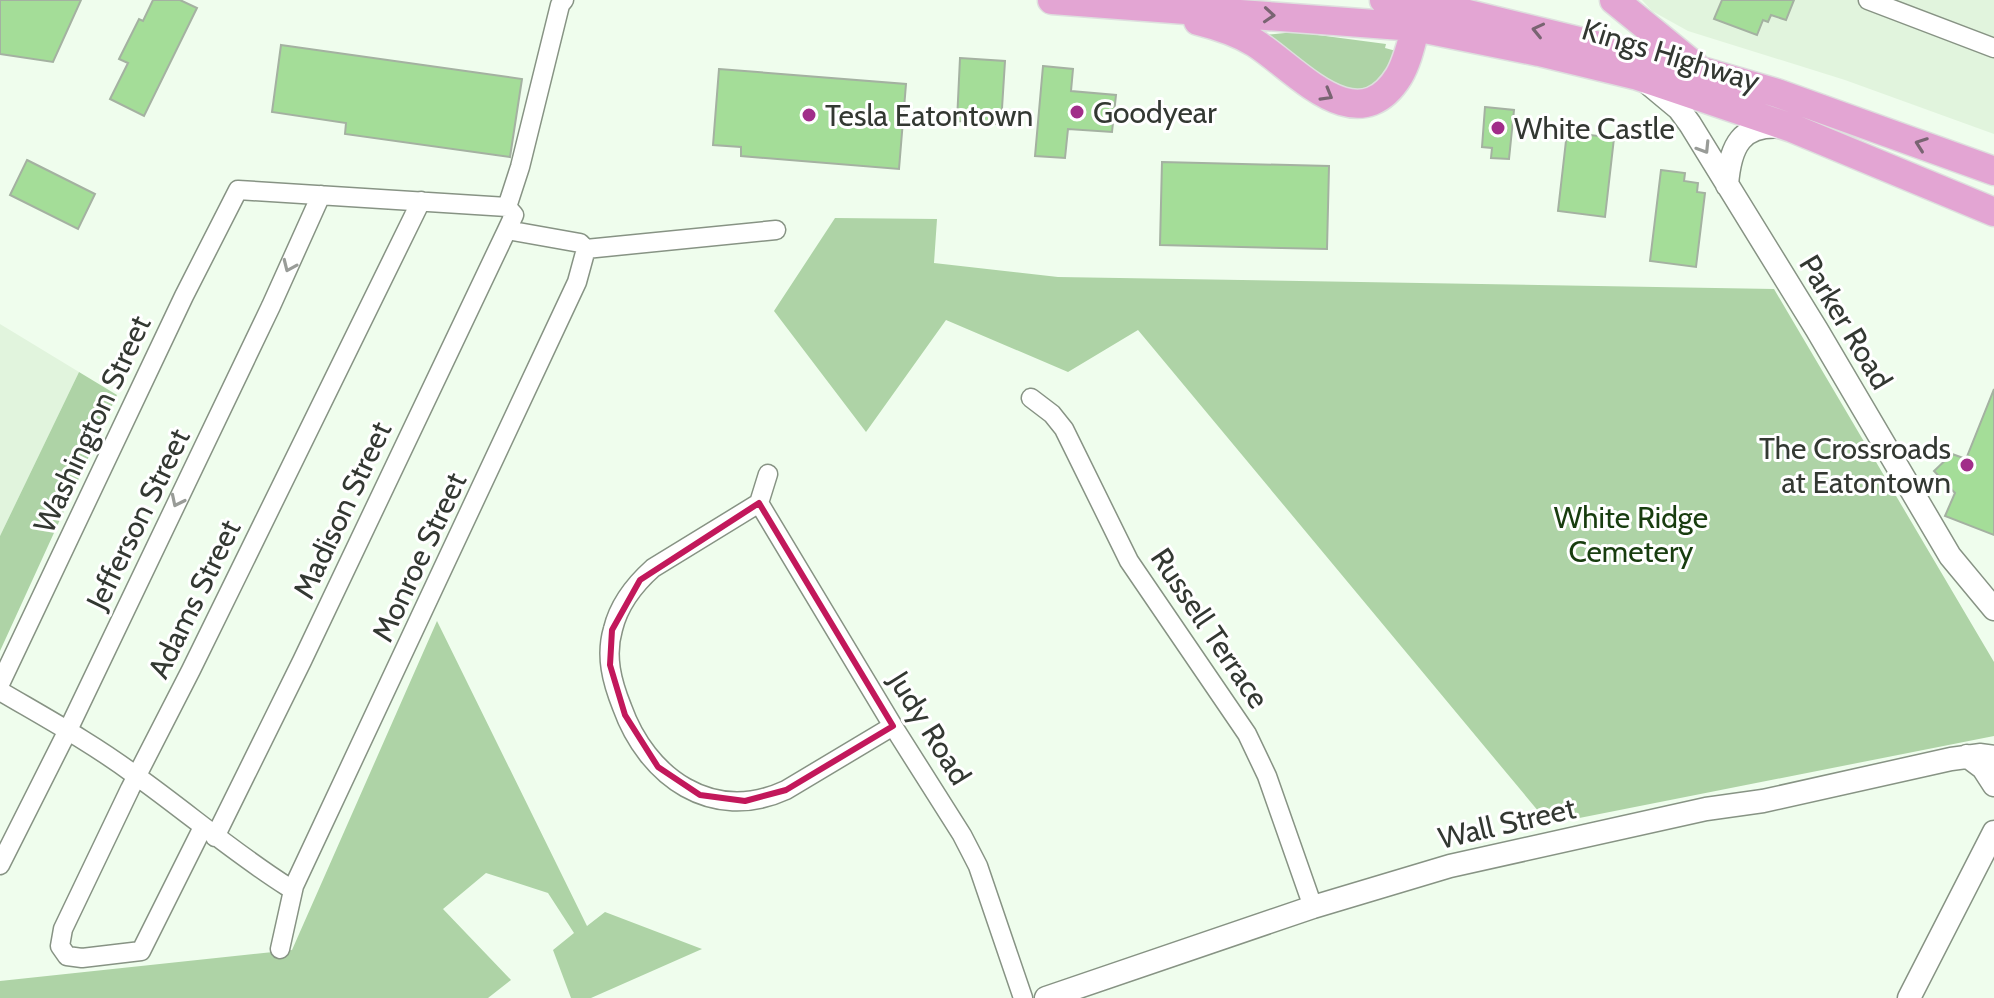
<svg xmlns="http://www.w3.org/2000/svg" width="1994" height="998" viewBox="0 0 1994 998" font-family="Cabin,sans-serif">
<style>
.built{fill:#e1f4dd}
.green{fill:#aed3a6}
.building{fill:#a4dd98;stroke:#a4b1a1;stroke-width:2}
.lines{fill:none;stroke-linecap:round;stroke-linejoin:round}
.minor-casing{stroke:#879384;stroke-width:21}
.tertiary-casing{stroke:#879384;stroke-width:25}
.primary-casing{stroke:#dedfde;stroke-width:31}
.minor{stroke:#fff;stroke-width:18}
.tertiary{stroke:#fff;stroke-width:22}
.primary{stroke:#e3a5d3;stroke-width:28}
.oneway{stroke:#796472}
.oneway2{stroke:#999c98}
.marked{fill:none;stroke:#c2185b;stroke-width:6;stroke-linejoin:round}
.poi-dot{fill:#a12e89;stroke:#fff;stroke-width:3}
.labels{text-anchor:middle;dominant-baseline:central;stroke-width:6;stroke-linejoin:round;paint-order:stroke}
.street-label{font-size:30px;fill:#333832;stroke:#fff}
.poi-label{font-size:30px;fill:#333832;stroke:#fff;text-anchor:start}
.park-label{font-size:30px;fill:#183d0f;stroke:#fff}
</style>
<rect width="100%" height="100%" fill="#effded"/>
<path class="built" d="M 1642,0 L 1994,0 L 1994,134 L 1845,80 L 1688,31 L 1652,11 Z
M 0,324 L 79,372 L 0,536 Z"/>
<path class="green" d="M 1295,32 L 1386,44 L 1385,48 L 1400,52 L 1397,60 L 1371,89 L 1343,91 L 1265,35 Z
M 835,218 L 937,219 L 934,263 L 1058,277 L 1774,289 L 1994,662 L 1994,736 L 1549,824 L 1138,330 L 1068,372 L 946,320 L 866,432 L 774,311 Z
M 79,372 L 117,395 L 0,651 L 0,536 Z
M 437,621 L 587,926 L 605,912 L 702,949 L 591,998 L 571,998 L 553,950 L 574,933 L 548,893 L 486,873 L 443,909 L 511,980 L 488,998 L 0,998 L 0,981 L 292,950 Z"/>
<path class="building" d="M 0,0 L 81,0 L 53,62 L 0,54 Z
M 153,0 L 180,0 L 197,8 L 144,116 L 110,99 L 128,63 L 119,59 L 139,19 L 143,21 Z
M 1722,0 L 1794,0 L 1786,20 L 1771,15 L 1768,22 L 1763,20 L 1757,35 L 1714,19 Z
M 281,45 L 522,79 L 510,157 L 345,134 L 346,123 L 272,112 Z
M 960,58 L 1005,61 L 1001,124 L 957,121 Z
M 1043,66 L 1073,69 L 1071,91 L 1116,95 L 1112,132 L 1068,129 L 1065,158 L 1035,156 Z
M 719,69 L 906,84 L 899,169 L 741,156 L 741,147 L 713,145 Z
M 1485,107 L 1514,110 L 1509,159 L 1491,158 L 1492,148 L 1482,147 Z
M 1567,132 L 1614,138 L 1605,217 L 1558,211 Z
M 27,160 L 95,194 L 78,229 L 10,195 Z
M 1162,162 L 1329,166 L 1327,249 L 1160,245 Z
M 1661,170 L 1685,173 L 1684,181 L 1698,183 L 1697,192 L 1705,193 L 1696,267 L 1650,261 Z
M 1994,389 L 1994,535 L 1945,516 L 1955,493 L 1934,471 L 1952,454 L 1966,459 Z"/>
<g class="lines">
<defs>
<path id="minor" d="M 1868,0 L 1994,48
M 507,207 L 520,167 L 560,5 L 564,0
M 507,230 L 580,243 L 586,249 L 776,230
M 1031,398 L 1052,414 L 1064,429 L 1129,561 L 1247,734 L 1267,776 L 1313,907
M 759,503 L 653,568 C 634,585 619,604 613,629 C 605,656 612,682 622,707 C 647,777 712,824 786,790 L 893,726
M 759,503 L 893,726 L 962,835 L 978,866 L 1023,998
M 759,503 L 768,474
M 0,684 L 184,296 L 238,190 L 507,207
M 0,691 C 46,718 92,743 135,775 C 187,812 234,853 288,887 L 294,886
M 203,827 L 141,951 L 82,958 L 67,956 L 60,946 L 63,929 L 130,789 L 191,670 L 421,201
M 215,837 L 302,661 L 507,230 L 514,215 L 507,207
M 0,865 L 68,730 L 271,306 L 321,195
M 280,949 L 294,886 L 577,282 L 586,249"/>
<path id="tertiary" d="M 1649,84 L 1679,109 L 1690,124 L 1817,330 L 1950,556 L 1994,609
M 1727,185 C 1730,146 1741,123 1783,127
M 1967,756 L 1983,768 L 1994,785
M 1046,998 L 1313,907 L 1450,866 L 1706,809 L 1763,801 L 1951,759 L 1981,755 L 1994,757
M 1909,998 L 1994,832"/>
<path id="primary" d="M 1052,0 L 1415,27 L 1539,52 L 1638,76 L 1792,128 L 1994,212
M 1384,0 L 1423,3 L 1702,71 L 1777,93 L 1994,171
M 1614,0 L 1695,66
M 1198,21 C 1218,26 1237,32 1255,43 C 1296,69 1357,144 1399,76 C 1410,57 1413,33 1420,12"/>
</defs>
<use href="#minor" class="minor-casing"/>
<use href="#tertiary" class="tertiary-casing"/>
<use href="#primary" class="primary-casing"/>
<use href="#minor" class="minor"/>
<use href="#tertiary" class="tertiary"/>
<use href="#primary" class="primary"/>
</g>
<defs><path id="oneway-chevron" d="M-2-3.5L2.5 0L-2 3.5" fill="none" stroke-width="1.6" stroke-linecap="round" stroke-linejoin="round" transform="scale(2)"/></defs>
<g class="oneway">
<use href="#oneway-chevron" transform="translate(1269 15) rotate(4)"/>
<use href="#oneway-chevron" transform="translate(1538 30) rotate(-167)"/>
<use href="#oneway-chevron" transform="translate(1327 95) rotate(30)"/>
<use href="#oneway-chevron" transform="translate(1921 144) rotate(-160)"/>
</g>
<g class="oneway2">
<use href="#oneway-chevron" transform="translate(1704 148) rotate(58)"/>
<use href="#oneway-chevron" transform="translate(289 266) rotate(114)"/>
<use href="#oneway-chevron" transform="translate(177 501) rotate(116)"/>
</g>
<path class="marked" d="M 759,503 L 893,726 L 786,790 L 745,801 L 700,795 L 658,767 L 625,715 L 610,665 L 612,630 L 640,580 Z"/>
<g class="poi-dot">
<circle cx="1077" cy="112" r="8"/>
<circle cx="809" cy="115" r="8"/>
<circle cx="1498" cy="128" r="8"/>
<circle cx="1967" cy="465" r="8"/>
</g>
<g class="labels">
<g class="street-label">
<text transform="translate(1671 55) rotate(17)">Kings Highway</text>
<text transform="translate(1846 322) rotate(59)">Parker Road</text>
<text transform="translate(92 424) rotate(-65)">Washington Street</text>
<text transform="translate(342 510) rotate(-65)">Madison Street</text>
<text transform="translate(138 519) rotate(-64)">Jefferson Street</text>
<text transform="translate(419 557) rotate(-65)">Monroe Street</text>
<text transform="translate(194 599) rotate(-64)">Adams Street</text>
<text transform="translate(1210 628) rotate(56)">Russell Terrace</text>
<text transform="translate(930 728) rotate(58)">Judy Road</text>
<text transform="translate(1507 823) rotate(-13)">Wall Street</text>
</g>
<g class="poi-label">
<text x="1093" y="112">Goodyear</text>
<text x="825" y="115">Tesla Eatontown</text>
<text x="1514" y="128">White Castle</text>
<text x="1951" y="448" text-anchor="end">The Crossroads<tspan x="1951" dy="34">at Eatontown</tspan></text>
</g>
<g class="park-label">
<text x="1631" y="517">White Ridge<tspan x="1631" dy="34">Cemetery</tspan></text>
</g>
</g>
</svg>
